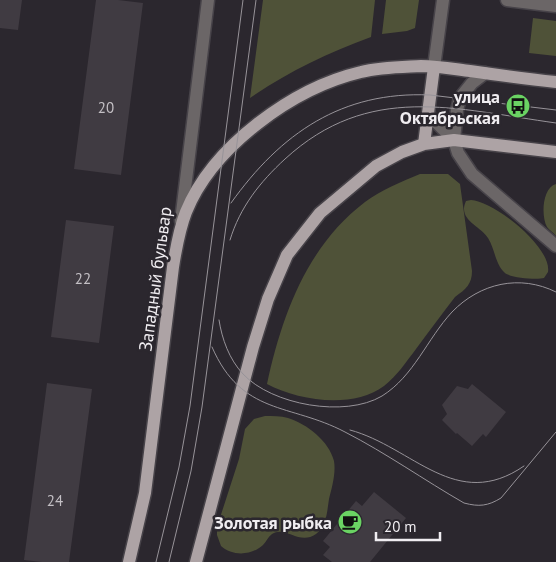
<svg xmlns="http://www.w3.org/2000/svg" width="556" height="562" viewBox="0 0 556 562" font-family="'PT Sans',sans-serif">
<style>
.green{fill:#4f5238}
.building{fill:#403b42}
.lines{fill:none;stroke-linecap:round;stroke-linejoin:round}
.minor-casing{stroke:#474349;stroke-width:15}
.major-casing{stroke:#474349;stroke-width:15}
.minor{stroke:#6b6667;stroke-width:12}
.major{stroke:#ada3a5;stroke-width:12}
.tram{stroke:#979399;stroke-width:1}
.labels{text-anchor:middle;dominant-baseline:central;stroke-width:5;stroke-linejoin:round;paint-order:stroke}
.number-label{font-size:15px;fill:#c4c0c5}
.poi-label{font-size:18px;font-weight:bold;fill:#f0edf1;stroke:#2b272e;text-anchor:end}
.street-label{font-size:18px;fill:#f0edf1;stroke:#2b272e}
</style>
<rect width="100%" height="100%" fill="#2b272e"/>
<path class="green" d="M 263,0 L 375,0 L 371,37 C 327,53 288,72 250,98 Z
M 386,0 L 419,0 L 415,28 L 407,31 L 382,34 Z
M 533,18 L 556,21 L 556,56 L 529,53 Z
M 420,174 L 448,174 L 460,184 L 472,271 C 472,284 466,289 455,297 C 442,314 429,331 416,349 C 406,362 397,376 384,386 C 353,409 299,401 267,384 C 282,315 307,246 365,202 C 381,190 401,182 420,174 Z
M 556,184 L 556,236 C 554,233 549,230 547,227 C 541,216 542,188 556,184 Z
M 471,200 C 494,201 552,247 548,272 L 544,278 C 537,280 511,278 505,273 C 495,264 495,249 488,238 C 481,226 457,220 466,201 Z
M 265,416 C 272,416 281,416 288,418 C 307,424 329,441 334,461 C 336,473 332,487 329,499 C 327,511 327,526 316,534 C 299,546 286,525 272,534 C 268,537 266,542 263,545 C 251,556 232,556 221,546 L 217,535 L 217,527 L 239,459 L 245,429 L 254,419 Z"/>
<path class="building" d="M 0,0 L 22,0 L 18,30 L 0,28 Z
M 96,0 L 118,0 L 143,3 L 121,175 L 74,169 Z
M 66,220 L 114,226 L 99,343 L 51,337 Z
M 47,383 L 92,389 L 69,562 L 42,562 L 24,560 Z
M 472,384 L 506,412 L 486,437 L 483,434 L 472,446 L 457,433 L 456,434 L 442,420 L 447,414 L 442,405 L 457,386 L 468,389 Z
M 374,492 L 406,518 L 370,562 L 332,562 L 323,555 L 330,547 L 323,541 L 356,501 L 362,506 Z"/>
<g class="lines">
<defs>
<path id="minor" d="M 507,0 L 556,6
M 434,67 L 443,0
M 485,73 L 472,83 L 460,98 L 457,110 L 454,140 L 458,153 L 472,174 L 556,246
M 428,114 L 454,140
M 181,221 L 208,0"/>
<path id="major" d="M 424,144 L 434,67
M 129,562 L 145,493 L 173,267 C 176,248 179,230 186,212 C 213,146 293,88 361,72 C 380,67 401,67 421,66 C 437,66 454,69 470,71 C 498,75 527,79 556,82
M 196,562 L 253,347 L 268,299 L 287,255 L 320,213 L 376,166 L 402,152 L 424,144 L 454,140 L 556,152"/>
</defs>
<use href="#minor" class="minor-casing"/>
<use href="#major" class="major-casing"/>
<use href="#minor" class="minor"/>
<use href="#major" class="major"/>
<path class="tram" d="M 231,203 C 281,133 342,91 430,95 L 556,110
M 230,240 C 240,207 260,182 285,159 C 369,82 455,109 556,123
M 219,320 C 222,339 229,359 243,374 C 272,405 345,418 382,396 C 414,376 427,339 452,312 C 480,283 520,274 556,292
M 212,347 C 242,416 290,403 345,432 C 386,453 424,480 464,503 C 479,507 488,506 501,498 L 556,432
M 350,430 C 413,447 456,513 524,466
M 156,562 L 179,467 L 190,406 L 243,0
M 169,562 L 191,471 L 202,407 L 256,0"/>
</g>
<defs>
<symbol id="bus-disc" viewBox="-11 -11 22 22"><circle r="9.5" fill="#6ad363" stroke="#2b272e"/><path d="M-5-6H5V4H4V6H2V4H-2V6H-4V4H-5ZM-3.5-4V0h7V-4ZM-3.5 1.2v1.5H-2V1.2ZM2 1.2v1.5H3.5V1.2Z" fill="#111"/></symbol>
<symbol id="cafe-disc" viewBox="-11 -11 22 22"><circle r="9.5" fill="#6ad363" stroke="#2b272e"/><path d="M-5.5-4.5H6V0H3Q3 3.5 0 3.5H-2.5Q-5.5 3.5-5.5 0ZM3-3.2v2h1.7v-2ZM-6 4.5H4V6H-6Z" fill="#111"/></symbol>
</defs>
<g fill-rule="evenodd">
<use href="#bus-disc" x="504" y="92" width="28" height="28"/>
<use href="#cafe-disc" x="336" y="508" width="28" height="28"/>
</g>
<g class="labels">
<g class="number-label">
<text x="106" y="107">20</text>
<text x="83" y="278">22</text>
<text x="55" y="500">24</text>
</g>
<g class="poi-label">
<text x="500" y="96">улица<tspan x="500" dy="21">Октябрьская</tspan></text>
<text x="332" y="522">Золотая рыбка</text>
</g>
<g class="street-label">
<text transform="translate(155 279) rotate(-82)">Западный бульвар</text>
</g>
</g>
<path d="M376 532v8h64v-8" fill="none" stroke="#f0edf1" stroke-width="2.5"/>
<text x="384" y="532" font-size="15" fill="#f0edf1" stroke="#2b272e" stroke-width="4" paint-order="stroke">20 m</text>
</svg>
